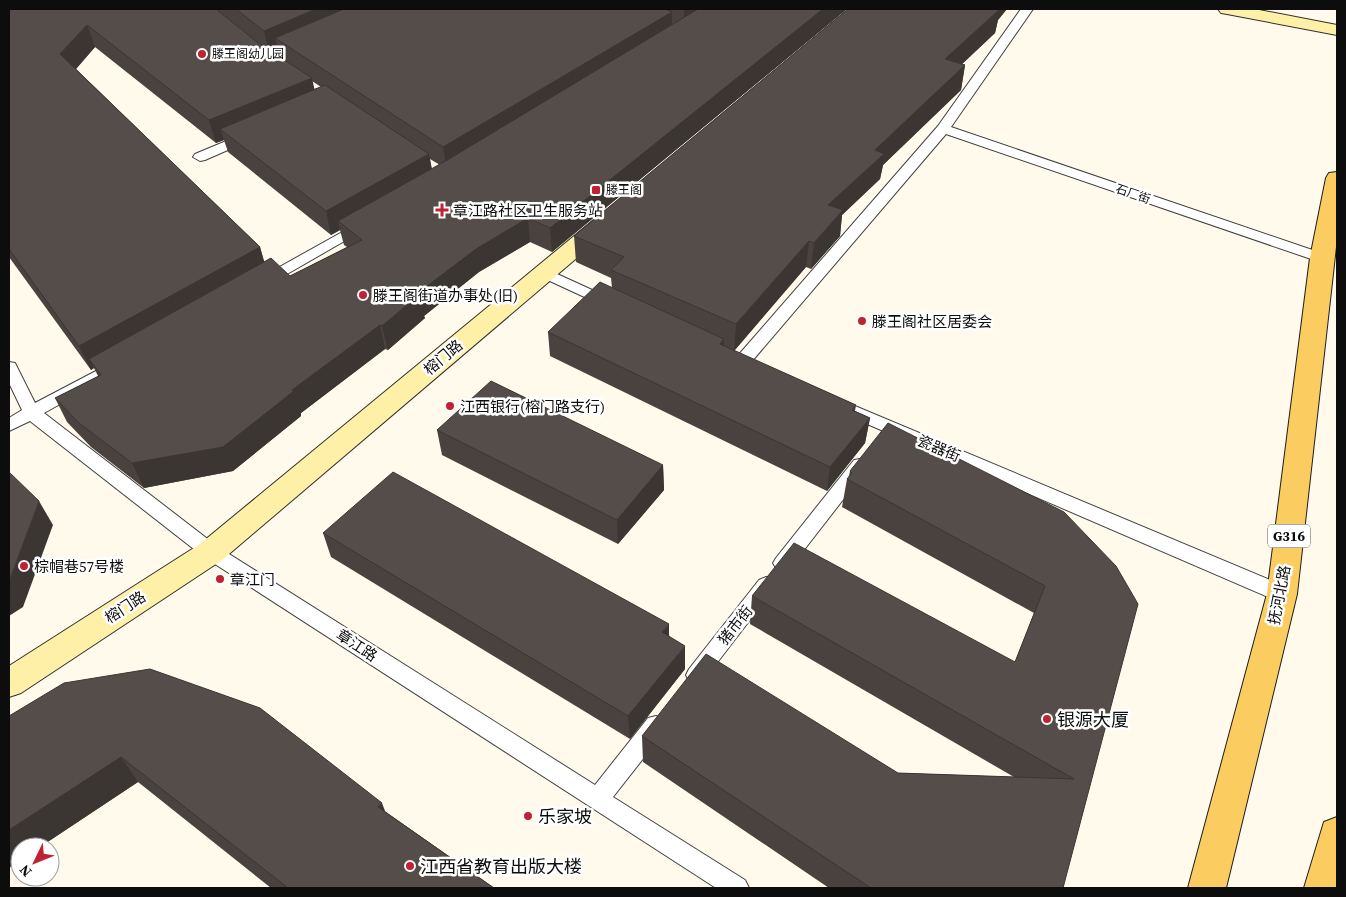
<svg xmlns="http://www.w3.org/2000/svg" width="1346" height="897" viewBox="0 0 1346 897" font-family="'Source Serif 4','Noto Sans SC',serif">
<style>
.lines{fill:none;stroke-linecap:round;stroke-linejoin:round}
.lane-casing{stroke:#404040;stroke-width:2}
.secondary-casing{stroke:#2f2f2f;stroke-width:2}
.primary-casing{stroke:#1e1e1e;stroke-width:2}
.lane{fill:#fff;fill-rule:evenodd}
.secondary{fill:#fff0a7;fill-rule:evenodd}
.primary{fill:#fbcc60;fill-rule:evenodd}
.wall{fill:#49423f;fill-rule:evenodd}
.shaded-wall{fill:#3c3633}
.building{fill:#554d49;stroke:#3c3633}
.poi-dot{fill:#bf2233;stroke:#fff;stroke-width:2}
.labels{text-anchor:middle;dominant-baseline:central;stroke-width:5;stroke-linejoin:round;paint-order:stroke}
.far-poi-label{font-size:12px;fill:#0d0d0d;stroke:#fff;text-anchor:start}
.far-street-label{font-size:12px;fill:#0d0d0d;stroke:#fff}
.shield{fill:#fff;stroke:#565656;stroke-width:1}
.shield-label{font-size:14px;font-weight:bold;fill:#0d0d0d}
.poi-label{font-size:15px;fill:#0d0d0d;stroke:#fff;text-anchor:start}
.street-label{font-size:15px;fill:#0d0d0d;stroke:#fff}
.near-poi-label{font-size:18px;fill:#0d0d0d;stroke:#fff;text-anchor:start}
</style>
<rect width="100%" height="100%" fill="#fffaec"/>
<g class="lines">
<defs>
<path id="lane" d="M 1021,9 L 1033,9 L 951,127 L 1327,255 L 1329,258 L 1327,261 L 1317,261 L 946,134 L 747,367 L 735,367 L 733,363 L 735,359 L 938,126 Z
M 248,132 L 253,133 L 255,136 L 253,139 L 205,160 L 200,161 L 193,157 L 195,154 Z
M 362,221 L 369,225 L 367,228 L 268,285 L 258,285 L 255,282 L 258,279 Z
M 544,268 L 614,300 L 617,303 L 614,306 L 604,306 L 539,276 L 536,273 L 539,270 Z
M 117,360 L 123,361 L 125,365 L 123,369 L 44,413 L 218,547 L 595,785 L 648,718 L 656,716 L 664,718 L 667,725 L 664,732 L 613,797 L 745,880 L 749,888 L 716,888 L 204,557 L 30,421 L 9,431 L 9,418 L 22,410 L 9,383 L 9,362 L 15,363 L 35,403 Z
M 843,401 L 1289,588 L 1292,594 L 1289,600 L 1282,602 L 1275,600 L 837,411 L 835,407 L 837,403 Z
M 860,459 L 866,460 L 869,465 L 866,470 L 790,568 L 783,571 L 776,568 L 773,563 L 776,558 L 854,460 Z
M 766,577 L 773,580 L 776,585 L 773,590 L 703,681 L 696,684 L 689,681 L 686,675 L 689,669 L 759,580 Z"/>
<path id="secondary" d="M 1218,9 L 1254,9 L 1337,25 L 1337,35 L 1227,14 L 1221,13 Z
M 604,216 L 612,218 L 615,223 L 612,228 L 222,560 L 21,693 L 9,697 L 9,666 L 200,544 L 596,218 Z"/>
<path id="primary" d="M 1337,172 L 1337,238 L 1297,594 L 1226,888 L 1188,888 L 1267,594 L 1310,258 L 1326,178 L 1329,173 Z
M 1337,817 L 1337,888 L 1304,888 L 1324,822 Z"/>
</defs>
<use href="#lane" class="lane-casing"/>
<use href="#secondary" class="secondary-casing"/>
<use href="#primary" class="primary-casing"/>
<use href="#lane" class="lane"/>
<use href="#secondary" class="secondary"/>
<use href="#primary" class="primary"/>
</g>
<path class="wall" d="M 9,9 L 847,9 L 552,252 L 530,242 L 479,272 L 424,316 L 425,318 L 388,350 L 385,349 L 301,413 L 301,416 L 233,471 L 144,488 L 91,447 L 67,422 L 55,398 L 98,376 L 94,368 L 91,370 L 9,257 ZM 95,47 L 216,143 L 224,140 L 228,152 L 331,235 L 340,230 L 344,245 L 347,247 L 290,276 L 264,262 L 260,247 L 76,69 ZM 278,49 L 280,58 L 271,52 ZM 312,81 L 321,87 L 314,89 ZM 430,159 L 440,165 L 432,169 Z
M 848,9 L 1007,9 L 998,20 L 995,33 L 962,64 L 965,65 L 961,90 L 883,165 L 880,179 L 842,215 L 840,236 L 811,269 L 806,267 L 734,351 L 856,405 L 855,411 L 870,418 L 865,443 L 827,491 L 550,356 L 548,332 L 612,288 L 611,278 L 576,262 L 574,236 Z
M 437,430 L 663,465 L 664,490 L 618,544 L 442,455 Z
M 850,471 L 1116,566 L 1063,888 L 829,888 L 643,762 L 642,736 L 898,773 L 1014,777 L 750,624 L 752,596 L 1015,662 L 1034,613 L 842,507 L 847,479 L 849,476 Z
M 323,533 L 669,635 L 685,669 L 630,739 L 331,557 Z
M 9,716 L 386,812 L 494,888 L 271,888 L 138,782 L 40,847 L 20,847 L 20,860 L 9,868 Z"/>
<path class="shaded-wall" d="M 316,9 L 370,9 L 275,38 L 278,49 L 269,53 L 264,31 Z
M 684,9 L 712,9 L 684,26 Z
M 823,9 L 847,9 L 552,252 L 550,228 Z
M 992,9 L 1007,9 L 998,20 L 995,33 L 941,84 L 945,59 Z
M 672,12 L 672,33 L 447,170 L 443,147 Z
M 87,25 L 95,47 L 69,77 L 60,54 Z
M 965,65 L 961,90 L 883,165 L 880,179 L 842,215 L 840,236 L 811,269 L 814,243 L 828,205 L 875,150 Z
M 312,78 L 317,101 L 220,129 L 224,140 L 216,143 L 209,120 Z
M 429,154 L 433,178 L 338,221 L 340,230 L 331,235 L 326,211 Z
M 528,218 L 530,242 L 479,272 L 424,316 L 425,318 L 388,350 L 382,326 L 418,293 L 476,249 Z
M 809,241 L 806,267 L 734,351 L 736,324 Z
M 260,247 L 267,271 L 89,359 L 94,368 L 91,370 L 79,346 Z
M 380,325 L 385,349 L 301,413 L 301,416 L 233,471 L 144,488 L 132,463 L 292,390 Z
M 724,339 L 723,364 L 720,344 Z
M 870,418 L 865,443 L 827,491 L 830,467 Z
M 663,465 L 664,490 L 618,544 L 617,520 Z
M 39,501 L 53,525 L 23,607 L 9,616 L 9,581 Z
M 669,624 L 669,648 L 662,632 Z
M 685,646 L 685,669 L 630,739 L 628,716 Z
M 121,757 L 138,782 L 40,847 L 20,847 L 20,860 L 9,868 L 9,830 Z
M 382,803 L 391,827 L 378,807 Z"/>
<path class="building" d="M 9,9 L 216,9 L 257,42 L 312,78 L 209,120 L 87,25 L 60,54 L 260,247 L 79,346 L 9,249 Z
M 236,9 L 316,9 L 264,31 Z
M 344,9 L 665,9 L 672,12 L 443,147 L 275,38 Z
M 698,9 L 823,9 L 550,228 L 528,218 L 476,249 L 418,293 L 420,294 L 382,326 L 380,325 L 292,390 L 294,391 L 223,447 L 132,463 L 79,423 L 55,398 L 101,375 L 89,359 L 271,258 L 290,276 L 362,240 L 338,221 L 449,159 Z
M 848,9 L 1000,9 L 945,59 L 965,65 L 875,150 L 884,154 L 828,205 L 843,210 L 814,243 L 809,241 L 736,324 L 611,270 L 624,257 L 574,236 Z
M 325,85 L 429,154 L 326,211 L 220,129 Z
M 600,282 L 724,339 L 720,344 L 856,405 L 852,410 L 870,418 L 830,467 L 548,332 Z
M 491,381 L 663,465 L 617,520 L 437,430 Z
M 888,423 L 1064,512 L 1116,566 L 1138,604 L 1063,888 L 871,888 L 642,736 L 706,654 L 898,773 L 1074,779 L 752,596 L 794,543 L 1015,662 L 1045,586 L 847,479 L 852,473 L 850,471 Z
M 9,472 L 39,501 L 9,581 Z
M 393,472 L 669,624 L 662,632 L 685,646 L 628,716 L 323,533 Z
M 150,669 L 260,708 L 382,803 L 378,807 L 494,888 L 288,888 L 121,757 L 9,830 L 9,716 L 64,683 Z"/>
<g class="poi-dot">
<circle cx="202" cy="54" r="5"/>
<rect x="591" y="185" width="10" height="10" rx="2.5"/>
<path d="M439.5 202.5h5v5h5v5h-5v5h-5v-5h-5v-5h5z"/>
<circle cx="363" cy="295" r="5"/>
<circle cx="862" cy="321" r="5"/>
<circle cx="450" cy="406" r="5"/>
<circle cx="24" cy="566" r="5"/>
<circle cx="220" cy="579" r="5"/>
<circle cx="1047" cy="719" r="5"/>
<circle cx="528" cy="816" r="5"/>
<circle cx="410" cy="866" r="5"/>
</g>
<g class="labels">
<g class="far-poi-label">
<text x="212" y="54">滕王阁幼儿园</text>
<text x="606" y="190">滕王阁</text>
</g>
<g class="far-street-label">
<text transform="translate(1133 194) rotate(19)">石厂街</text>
</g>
<rect class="shield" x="1268" y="524.5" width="42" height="23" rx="4"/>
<g class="shield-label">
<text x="1289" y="536">G316</text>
</g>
<g class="poi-label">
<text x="453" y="210">章江路社区卫生服务站</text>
<text x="373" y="295">滕王阁街道办事处(旧)</text>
<text x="872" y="321">滕王阁社区居委会</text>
<text x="460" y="406">江西银行(榕门路支行)</text>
<text x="34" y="566">棕帽巷57号楼</text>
<text x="230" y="579">章江门</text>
</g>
<g class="street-label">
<text transform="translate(443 357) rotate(-40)">榕门路</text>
<text transform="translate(939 448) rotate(23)">瓷器街</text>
<text transform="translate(1279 595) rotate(-79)">抚河北路</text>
<text transform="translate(125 607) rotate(-33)">榕门路</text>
<text transform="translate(735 625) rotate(-52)">猪市街</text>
<text transform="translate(357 645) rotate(33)">章江路</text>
</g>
<g class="near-poi-label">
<text x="1057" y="719">银源大厦</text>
<text x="538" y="816">乐家坡</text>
<text x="420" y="866">江西省教育出版大楼</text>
</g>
</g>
<rect width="1346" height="897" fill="none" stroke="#0d0d0d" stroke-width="20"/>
<g transform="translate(35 862) rotate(227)"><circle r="24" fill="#ffffff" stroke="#9e9e9e"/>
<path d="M0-4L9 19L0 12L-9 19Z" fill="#bf2233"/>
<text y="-8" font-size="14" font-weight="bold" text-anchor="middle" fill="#0d0d0d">N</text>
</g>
</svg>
